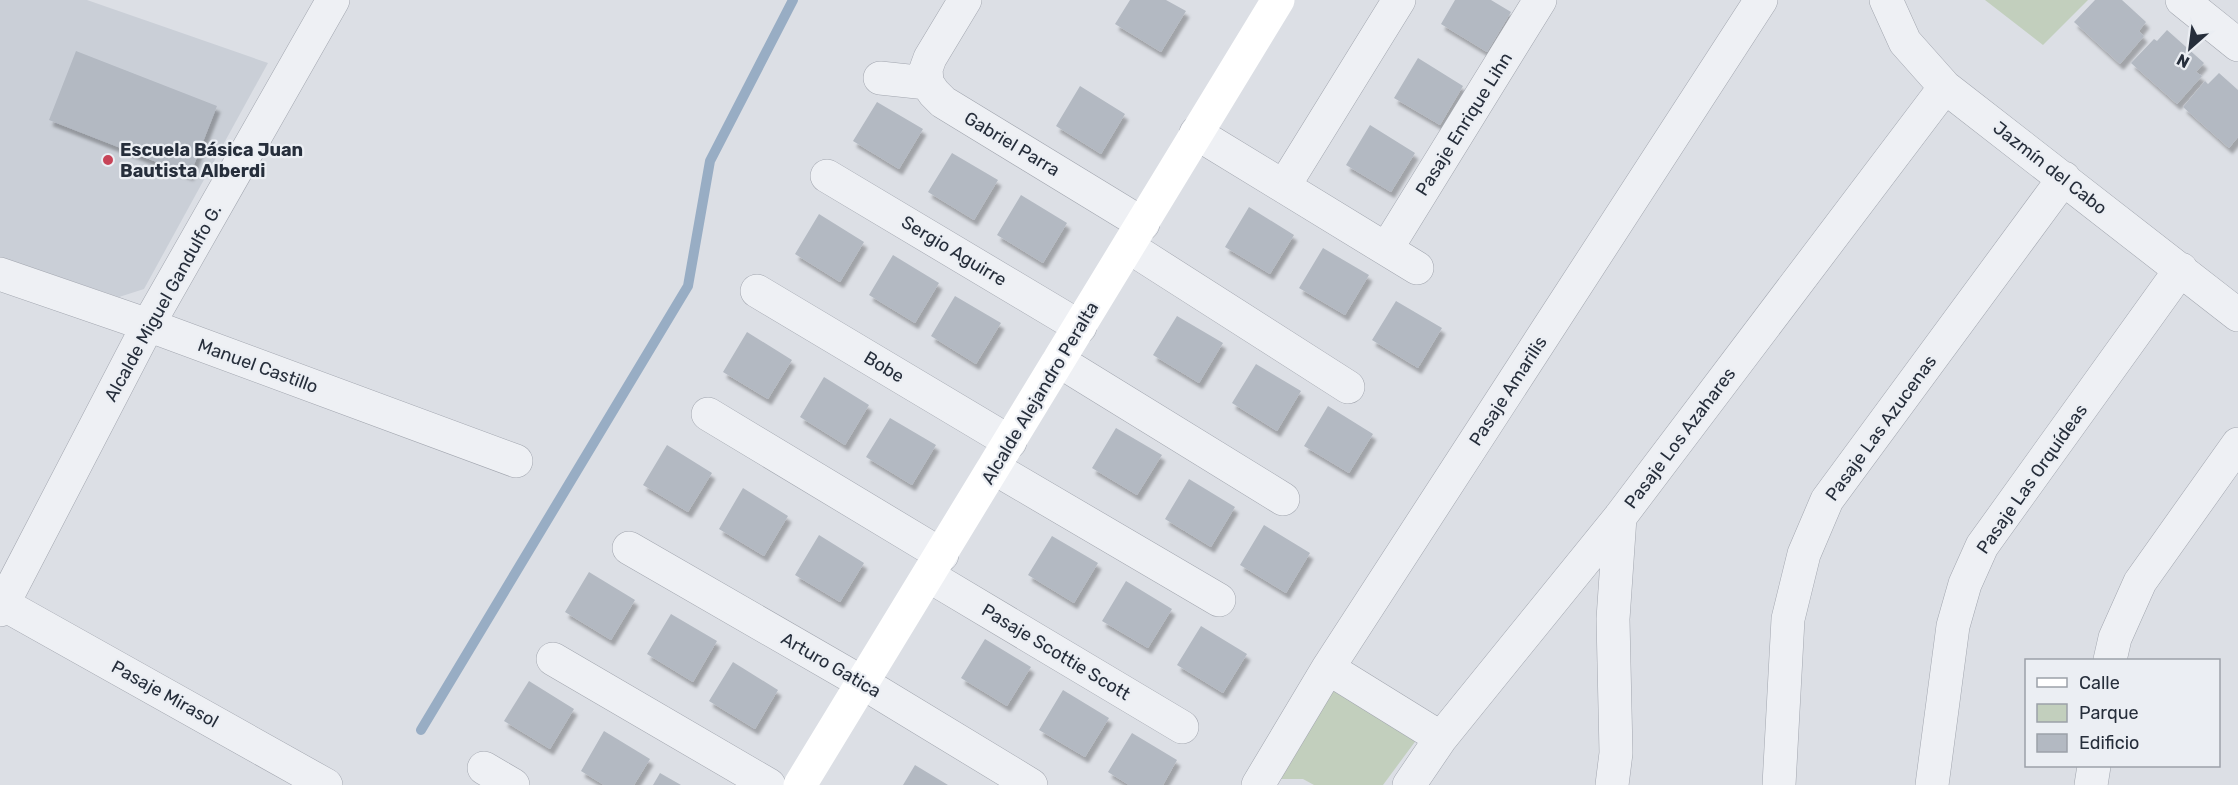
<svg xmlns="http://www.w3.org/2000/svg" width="2238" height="785" viewBox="0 0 2238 785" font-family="Rubik,sans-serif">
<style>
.built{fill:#cacfd7}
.green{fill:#c2cfbd}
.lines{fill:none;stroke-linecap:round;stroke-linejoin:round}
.stream{stroke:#98adc4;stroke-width:10}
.building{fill:#b3b9c2;filter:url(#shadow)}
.street-casing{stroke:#a2a6af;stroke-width:34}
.street{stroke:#eef0f4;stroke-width:33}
.secondary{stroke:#fff;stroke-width:33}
.poi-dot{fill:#c74458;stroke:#ebeef3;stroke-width:2}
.labels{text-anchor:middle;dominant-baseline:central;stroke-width:4.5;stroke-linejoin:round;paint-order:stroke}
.street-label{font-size:18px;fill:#262e3b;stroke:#ebeef3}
.poi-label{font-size:18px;font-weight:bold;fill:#262e3b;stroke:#ebeef3;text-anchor:start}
</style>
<defs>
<filter id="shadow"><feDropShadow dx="3.5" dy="6" stdDeviation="1.5" flood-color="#0004"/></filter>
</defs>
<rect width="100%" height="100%" fill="#dcdfe5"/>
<path class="built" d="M 0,0 L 87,0 L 268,63 L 144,289 L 119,297 L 0,257 Z"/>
<path class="green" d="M 1985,0 L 2088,0 L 2043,45 Z
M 1332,690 L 1417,739 L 1383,785 L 1314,785 L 1303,779 L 1280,779 Z"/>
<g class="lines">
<path class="stream" d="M 421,730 L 688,286 L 710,161 L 793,0"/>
</g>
<path class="building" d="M 1130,0 L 1166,0 L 1186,11 L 1161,52 L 1115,24 Z
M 1455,0 L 1491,0 L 1511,12 L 1487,52 L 1441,24 Z
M 2095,0 L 2122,0 L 2146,22 L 2139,31 L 2144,36 L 2120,64 L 2074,22 Z
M 2167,30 L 2204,63 L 2196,72 L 2202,76 L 2177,104 L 2131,63 L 2154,39 L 2157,41 Z
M 76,51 L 217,106 L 190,175 L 49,120 Z
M 1418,58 L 1463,86 L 1440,125 L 1394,98 Z
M 2219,73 L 2238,90 L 2238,137 L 2229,148 L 2183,107 L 2205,81 L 2208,84 Z
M 1080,86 L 1125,114 L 1101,154 L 1056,126 Z
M 877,102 L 923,129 L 899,169 L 853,141 Z
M 1370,125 L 1415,153 L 1391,192 L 1346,165 Z
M 952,153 L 998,180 L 974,220 L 928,192 Z
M 1021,195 L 1067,223 L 1043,263 L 997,235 Z
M 1249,207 L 1294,235 L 1270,274 L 1225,247 Z
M 819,214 L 864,242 L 840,282 L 795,254 Z
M 1323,248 L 1369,275 L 1345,315 L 1299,288 Z
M 893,255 L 939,283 L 915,323 L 869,295 Z
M 955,296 L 1001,323 L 976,364 L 931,336 Z
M 1396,301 L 1442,328 L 1418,368 L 1372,340 Z
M 1177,316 L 1223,343 L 1199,383 L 1153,355 Z
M 747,332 L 792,360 L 768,399 L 723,372 Z
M 1256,364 L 1301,391 L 1277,431 L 1232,403 Z
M 824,377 L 869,405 L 845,445 L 800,417 Z
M 1328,406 L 1373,434 L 1349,473 L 1304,446 Z
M 890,418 L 936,445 L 912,485 L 866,457 Z
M 1116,428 L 1162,455 L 1137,495 L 1092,468 Z
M 667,445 L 712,473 L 688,512 L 643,485 Z
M 1189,479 L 1235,507 L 1211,547 L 1165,519 Z
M 743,488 L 788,516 L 764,556 L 719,529 Z
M 1264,525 L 1310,553 L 1286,593 L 1240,565 Z
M 819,535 L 864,563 L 840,602 L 795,575 Z
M 1052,536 L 1098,563 L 1074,603 L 1028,575 Z
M 589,572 L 635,600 L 611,640 L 565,612 Z
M 1126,581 L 1172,609 L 1148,648 L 1102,621 Z
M 671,614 L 717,641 L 693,682 L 647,654 Z
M 1201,626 L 1247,654 L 1223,693 L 1177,665 Z
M 985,639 L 1031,667 L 1007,706 L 961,678 Z
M 733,662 L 778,690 L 755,729 L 709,701 Z
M 529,681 L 574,709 L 550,749 L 504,721 Z
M 1063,690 L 1109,718 L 1085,757 L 1039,730 Z
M 604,731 L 650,759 L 634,785 L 604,785 L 581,771 Z
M 1132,733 L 1177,760 L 1163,785 L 1129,785 L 1108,772 Z
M 915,765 L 948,785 L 903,785 Z
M 660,773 L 681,785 L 653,785 Z"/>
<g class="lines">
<defs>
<path id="street" d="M 1886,0 L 1905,42 L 1945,87 L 2238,315
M 2182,0 L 2238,45
M 880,78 L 927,83 L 934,93 L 943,102 L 1143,224
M 927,83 L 926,69 L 930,58 L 965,0
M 1196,133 L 1417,268
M 827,176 L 1080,327
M 1284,186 L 1399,0
M 1129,247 L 1348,387
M 1387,248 L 1540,0
M 0,274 L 148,325 L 516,461
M 757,291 L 1010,442
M 1059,361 L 1283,499
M 708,414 L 942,555
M 994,468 L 1219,600
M 629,548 L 863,683 L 1031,785
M 929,576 L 1182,727
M 3,604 L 326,785
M 0,610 L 148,325 L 333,0
M 553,659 L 769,785
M 2110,660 L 2115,638 L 2140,582 L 2238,444
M 1328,668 L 1441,738
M 484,768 L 513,785
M 1258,785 L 1328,668 L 1761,0
M 1409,785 L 1441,738 L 1620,517 L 1945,87
M 1612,785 L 1616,753 L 1613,619 L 1620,517
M 1779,785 L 1788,619 L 1804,554 L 1827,500 L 2064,178
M 1932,785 L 1953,626 L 1965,584 L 1982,546 L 2181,269
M 2091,785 L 2094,766"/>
</defs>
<use href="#street" class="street-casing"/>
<use href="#street" class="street"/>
<path class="secondary" d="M 800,785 L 1278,0"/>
</g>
<circle class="poi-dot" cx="108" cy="160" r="6"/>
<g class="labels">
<g class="street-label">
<text transform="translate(1464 124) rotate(-58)">Pasaje Enrique Lihn</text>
<text transform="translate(1012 144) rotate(31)">Gabriel Parra</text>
<text transform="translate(2050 168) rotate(38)">Jazmín del Cabo</text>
<text transform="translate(954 251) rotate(31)">Sergio Aguirre</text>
<text transform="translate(163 303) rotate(-61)">Alcalde Miguel Gandulfo G.</text>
<text transform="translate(258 366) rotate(20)">Manuel Castillo</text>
<text transform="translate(884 367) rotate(31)">Bobe</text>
<text transform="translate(1508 391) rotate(-57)">Pasaje Amarilis</text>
<text transform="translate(1040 393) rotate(-59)">Alcalde Alejandro Peralta</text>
<text transform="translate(1881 428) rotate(-54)">Pasaje Las Azucenas</text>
<text transform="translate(1680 438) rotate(-53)">Pasaje Los Azahares</text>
<text transform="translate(2032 479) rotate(-55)">Pasaje Las Orquídeas</text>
<text transform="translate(1056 652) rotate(31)">Pasaje Scottie Scott</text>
<text transform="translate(831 665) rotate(30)">Arturo Gatica</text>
<text transform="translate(165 694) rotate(29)">Pasaje Mirasol</text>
</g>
<g class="poi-label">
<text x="120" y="150">Escuela Básica Juan<tspan x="120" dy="21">Bautista Alberdi</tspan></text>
</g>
</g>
<rect x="2025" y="659" width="195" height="108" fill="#ebeef3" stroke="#9ca1a9" stroke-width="1.5"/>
<rect x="2037" y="678" width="30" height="9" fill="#ffffff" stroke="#9ca1a9" stroke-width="1.5"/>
<text x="2079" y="689" font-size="18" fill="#262e3b">Calle</text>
<rect x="2037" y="704" width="30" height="18" fill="#c2cfbd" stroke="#9ca1a9" stroke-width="1.5"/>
<text x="2079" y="719" font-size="18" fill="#262e3b">Parque</text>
<rect x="2037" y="734" width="30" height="18" fill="#b3b9c2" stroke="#9ca1a9" stroke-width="1.5"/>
<text x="2079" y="749" font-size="18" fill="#262e3b">Edificio</text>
<g transform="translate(2190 48) rotate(208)" stroke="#ebeef3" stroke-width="4.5" paint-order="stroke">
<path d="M0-4.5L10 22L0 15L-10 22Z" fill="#262e3b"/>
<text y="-9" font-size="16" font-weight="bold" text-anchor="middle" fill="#262e3b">N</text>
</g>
</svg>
